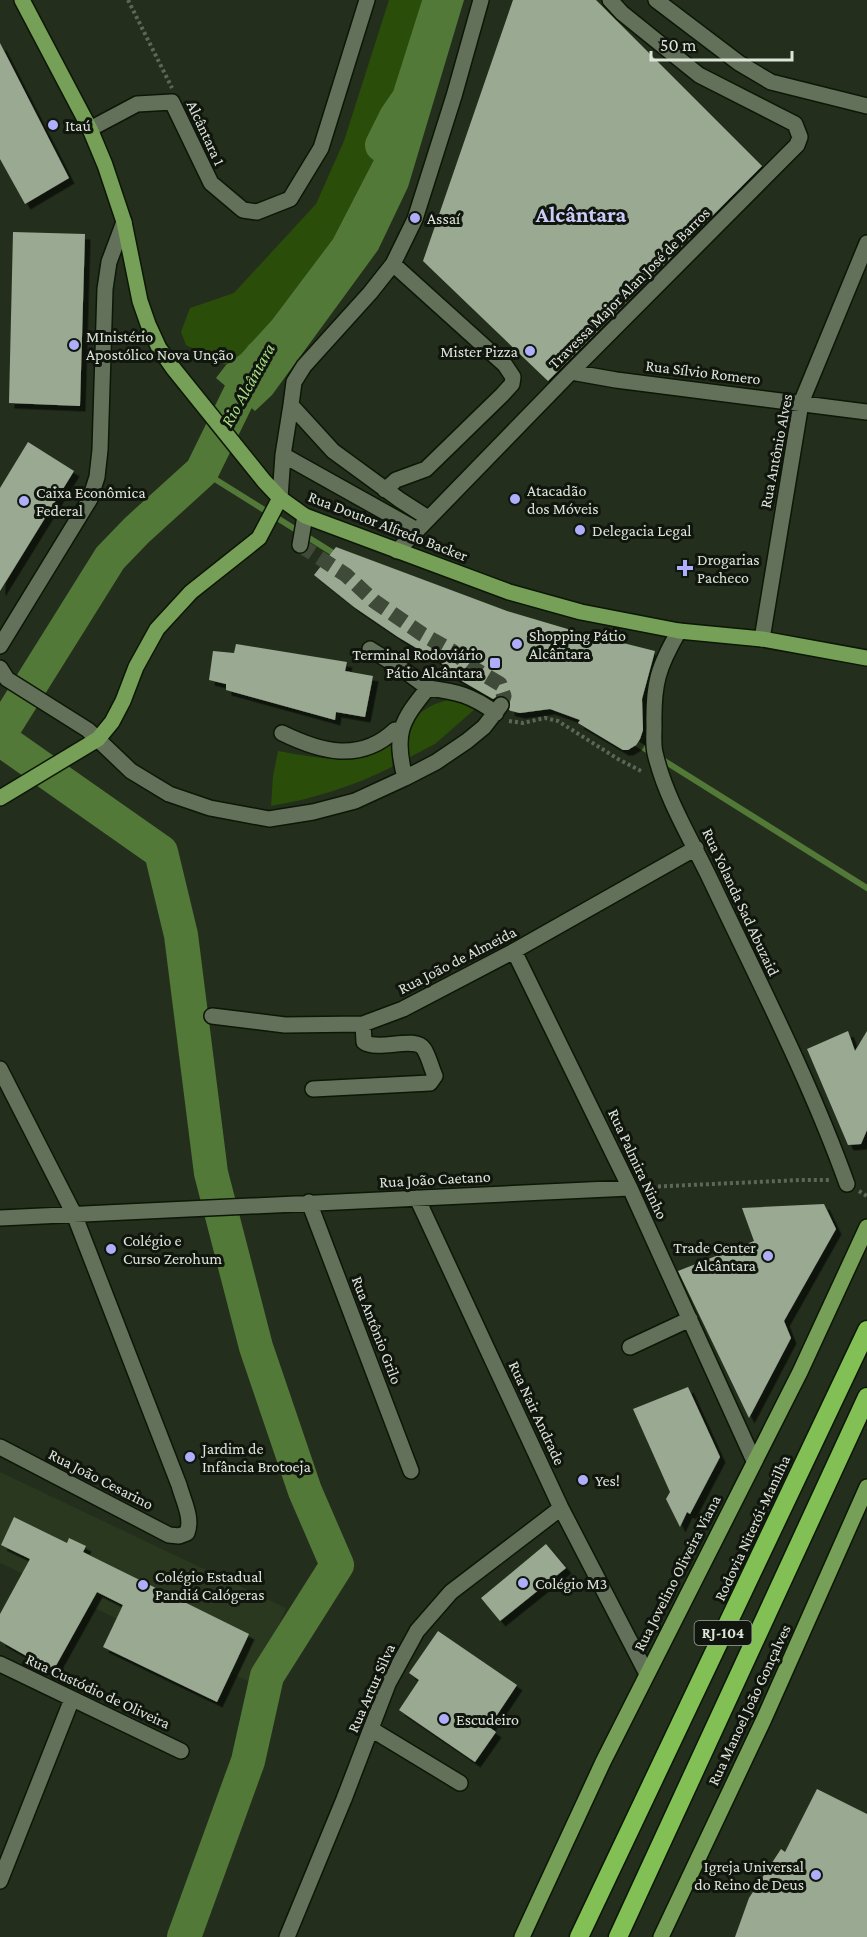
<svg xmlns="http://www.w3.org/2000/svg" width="867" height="1937" viewBox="0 0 867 1937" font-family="'Crimson Pro',serif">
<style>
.built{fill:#29381f}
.green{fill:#2a4d0a}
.water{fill:#537939}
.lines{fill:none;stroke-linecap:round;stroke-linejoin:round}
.stream{stroke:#537939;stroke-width:6}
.river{stroke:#537939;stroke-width:34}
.building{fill:#9aa991;filter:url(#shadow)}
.minor-tunnel{stroke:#3f4a38;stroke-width:15;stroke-dasharray:15 8;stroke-linecap:butt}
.minor-casing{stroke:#0c1705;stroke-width:18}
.major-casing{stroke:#0c1705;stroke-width:18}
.highway-casing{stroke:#0c1705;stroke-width:21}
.path{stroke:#5c6756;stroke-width:4;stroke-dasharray:3 3;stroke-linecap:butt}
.minor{stroke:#63715b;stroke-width:15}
.major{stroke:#76a057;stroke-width:15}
.highway{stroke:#82c055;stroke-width:18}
.poi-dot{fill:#afaefa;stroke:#10150d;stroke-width:2}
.labels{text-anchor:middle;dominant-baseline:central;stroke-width:6;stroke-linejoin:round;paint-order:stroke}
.shield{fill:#10150d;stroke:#a0a79c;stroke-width:1.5}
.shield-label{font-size:15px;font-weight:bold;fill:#dde5d9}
.poi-label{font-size:16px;fill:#dde5d9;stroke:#10150d;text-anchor:start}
.street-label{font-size:16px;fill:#dde5d9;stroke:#10150d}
.water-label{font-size:18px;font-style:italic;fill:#a6dd83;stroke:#10150d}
.district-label{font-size:22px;font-weight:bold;fill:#cacbf6;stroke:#10150d}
</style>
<defs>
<filter id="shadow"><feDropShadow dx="5.5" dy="5.5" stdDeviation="0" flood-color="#0009"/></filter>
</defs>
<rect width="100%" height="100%" fill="#232f1c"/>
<path class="built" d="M 0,1472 L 286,1608 L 254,1684 L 0,1563 Z"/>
<path class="green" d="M 389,0 L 437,0 L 396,117 L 333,239 L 272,320 L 241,354 L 226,365 L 186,345 L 181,332 L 190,308 L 234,293 L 316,204 L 344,141 Z
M 448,700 L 461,702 L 475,709 L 435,744 L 408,758 C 400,727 418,707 448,700 Z
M 394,740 L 396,744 L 392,767 C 354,786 313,799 271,806 L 273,776 L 278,751 C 311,757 346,764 378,751 C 384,748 389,743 394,740 Z"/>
<path class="water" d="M 440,0 L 464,0 L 408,187 L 378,250 L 272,395 L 255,411 L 216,378 L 226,365 L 241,354 L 272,320 L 333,239 L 396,117 L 409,98 Z"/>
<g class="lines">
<path class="stream" d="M 202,471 L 338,556
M 631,740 L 867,888"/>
<path class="river" d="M 382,145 L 396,117 L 409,98 L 440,0
M 0,734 L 110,558 L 137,530 L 202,471 L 249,375 L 261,357
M 0,739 L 161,852 L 181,935 L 211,1173 L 256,1347 L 305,1491 L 337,1565 L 267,1676 L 248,1761 L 184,1937"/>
</g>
<path class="building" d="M 513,0 L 596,0 L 762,166 L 548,381 L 423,261 Z
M 0,43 L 69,178 L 25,204 L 0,159 Z
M 13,232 L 85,234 L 80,406 L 9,403 Z
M 28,442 L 74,471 L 0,591 L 0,488 Z
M 336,547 L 507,611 L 571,630 L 655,651 L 642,699 L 643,730 L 640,739 L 636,745 L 628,750 L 623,750 L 578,723 L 580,720 L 550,709 L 520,713 L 511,711 L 509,710 L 510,702 L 506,697 L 498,696 L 493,699 L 441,669 L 443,664 L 398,637 L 354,607 L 314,575 Z
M 236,644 L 347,662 L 345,671 L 373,676 L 365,717 L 336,712 L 335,720 L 226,690 L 226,684 L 209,680 L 213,651 L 234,653 Z
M 848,1031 L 855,1051 L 867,1031 L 867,1130 L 861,1144 L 848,1145 L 807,1049 Z
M 824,1204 L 836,1229 L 784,1321 L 791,1338 L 749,1418 L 678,1271 L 754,1241 L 742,1208 Z
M 688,1387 L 720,1457 L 690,1514 L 687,1512 L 680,1527 L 666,1499 L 670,1492 L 633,1409 Z
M 14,1517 L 67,1543 L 69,1538 L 86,1546 L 83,1552 L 249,1634 L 217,1702 L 103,1647 L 123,1605 L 97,1592 L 53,1671 L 0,1641 L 0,1614 L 30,1559 L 1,1545 Z
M 546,1544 L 566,1568 L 500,1621 L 481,1598 Z
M 438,1631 L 517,1685 L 489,1727 L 496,1732 L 475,1762 L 399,1710 L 419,1680 L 409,1673 Z
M 817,1789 L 867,1814 L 867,1937 L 735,1937 L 749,1898 L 781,1849 L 785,1852 Z"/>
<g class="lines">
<path class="minor-tunnel" d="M 300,545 L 346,575 L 374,601 L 422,634 L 452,651 L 473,668 L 500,684 L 504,696 L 501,705"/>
<defs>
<path id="minor" d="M 656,0 L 739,63 L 771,82 L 867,106
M 90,129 L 137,104 L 172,102 L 211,183 L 243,210 L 257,212 L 290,199 L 321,148 L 367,0
M 571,372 L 616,380 L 867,412
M 283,455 L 417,530
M 385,490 L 396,480 L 426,469 L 502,395 L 512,384 L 513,377 L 505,365 L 393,264
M 280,498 L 283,455 L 291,405
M 428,518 L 400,500 L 333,451 L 291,405 L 294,382 L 304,366 L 370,293 L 393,264 L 415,219 L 454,96 L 481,0
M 300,545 L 305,516
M 397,551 L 571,372 L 797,145 L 800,137 L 795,124 L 699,75 L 622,13 L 610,0
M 679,631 C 658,667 653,684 654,726 C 654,734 653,744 655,753 C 666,800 693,842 713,885 C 760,984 810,1081 847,1184
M 762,639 L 801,403 L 867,243
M 0,646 L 90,499 L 97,477 L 100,450 L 105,289 L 109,262 L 124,222
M 370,649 L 405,671 L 428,688
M 0,668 L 7,679 L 88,730 L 131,771 L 169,794 L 210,808 L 269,819 L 313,812 L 355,801 L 405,778 L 436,762 L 467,741 L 484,727 L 501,705
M 282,733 C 321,752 360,763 395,730 L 401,730
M 405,778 C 394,734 400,722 428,688 C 458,692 471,695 496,713
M 514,951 L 630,1188 L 754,1461
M 212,1016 L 285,1025 L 363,1024 L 403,1009 L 514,951 L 696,848
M 0,1069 L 74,1214 L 179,1485 C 183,1500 193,1518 187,1533 L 179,1536 L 169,1535 L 0,1447
M 313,1089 L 430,1083 L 435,1076 C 431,1067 429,1057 424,1049 C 415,1035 379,1052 364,1042 L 363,1024
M 417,1198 L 561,1508 L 647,1674
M 309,1202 L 411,1471
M 0,1218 L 630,1188
M 630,1347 L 690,1319
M 0,1664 L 181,1751
M 371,1729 L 460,1783
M 0,1881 L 72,1699
M 287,1937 L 344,1799 L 388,1684 L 417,1631 L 451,1592 L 561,1508"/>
<path id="major" d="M 22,0 L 90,129 L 105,165 L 124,222 L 140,301 L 148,324 L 159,348 L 173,368 L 264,481 L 280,498 L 305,516 L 509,592 L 581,612 L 679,631 L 762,639 L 867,658
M 0,798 L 98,739 L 112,722 L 123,701 L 136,667 L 157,629 L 191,592 L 259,538 L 280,498
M 522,1937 L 603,1762 L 800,1372 L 867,1227
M 661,1937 L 764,1719 L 867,1487"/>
<path id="highway" d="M 579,1937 L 867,1330
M 618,1937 L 867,1397"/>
</defs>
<use href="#minor" class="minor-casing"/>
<use href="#major" class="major-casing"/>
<use href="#highway" class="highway-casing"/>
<path class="path" d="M 128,0 L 172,88
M 509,721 L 523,723 L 545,718 L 558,721 L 618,759 L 643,772
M 646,1187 L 801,1180 L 830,1180
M 859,1191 L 867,1196"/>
<use href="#minor" class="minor"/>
<use href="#major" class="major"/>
<use href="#highway" class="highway"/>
</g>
<g class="poi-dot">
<circle cx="53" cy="125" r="6"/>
<circle cx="415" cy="218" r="6"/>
<circle cx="74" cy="345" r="6"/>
<circle cx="530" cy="351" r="6"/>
<circle cx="515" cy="499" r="6"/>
<circle cx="24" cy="501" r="6"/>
<circle cx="580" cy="530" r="6"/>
<path d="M682 559h6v6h6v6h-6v6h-6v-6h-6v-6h6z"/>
<circle cx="517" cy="644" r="6"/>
<rect x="489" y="657" width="12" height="12" rx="3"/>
<circle cx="111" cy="1249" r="6"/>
<circle cx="768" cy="1256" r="6"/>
<circle cx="190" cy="1457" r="6"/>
<circle cx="583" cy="1480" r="6"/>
<circle cx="523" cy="1583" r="6"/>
<circle cx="143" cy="1585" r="6"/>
<circle cx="444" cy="1719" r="6"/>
<circle cx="816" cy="1875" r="6"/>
</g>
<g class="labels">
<rect class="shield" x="694.5" y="1621" width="57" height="24" rx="4.5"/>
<g class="shield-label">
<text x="723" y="1633">RJ-104</text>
</g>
<g class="poi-label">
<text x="65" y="125">Itaú</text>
<text x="427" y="218">Assaí</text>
<text x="86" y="336">MInistério<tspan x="86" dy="18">Apostólico Nova Unção</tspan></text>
<text x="518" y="351" text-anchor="end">Mister Pizza</text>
<text x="527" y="490">Atacadão<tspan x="527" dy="18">dos Móveis</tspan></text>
<text x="36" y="492">Caixa Econômica<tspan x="36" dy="18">Federal</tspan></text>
<text x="592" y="530">Delegacia Legal</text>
<text x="697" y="559">Drogarias<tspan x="697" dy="18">Pacheco</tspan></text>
<text x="529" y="635">Shopping Pátio<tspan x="529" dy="18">Alcântara</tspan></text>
<text x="483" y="654" text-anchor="end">Terminal Rodoviário<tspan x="483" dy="18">Pátio Alcântara</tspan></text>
<text x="123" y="1240">Colégio e<tspan x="123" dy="18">Curso Zerohum</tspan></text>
<text x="756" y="1247" text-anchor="end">Trade Center<tspan x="756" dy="18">Alcântara</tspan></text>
<text x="202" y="1448">Jardim de<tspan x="202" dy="18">Infância Brotoeja</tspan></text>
<text x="595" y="1480">Yes!</text>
<text x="155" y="1576">Colégio Estadual<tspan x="155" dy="18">Pandiá Calógeras</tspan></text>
<text x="535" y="1583">Colégio M3</text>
<text x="456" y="1719">Escudeiro</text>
<text x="804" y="1866" text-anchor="end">Igreja Universal<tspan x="804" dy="18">do Reino de Deus</tspan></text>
</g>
<g class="street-label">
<text transform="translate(206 133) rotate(65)">Alcântara 1</text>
<text transform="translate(629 288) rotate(-45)">Travessa Major Alan José de Barros</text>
<text transform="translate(703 372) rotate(7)">Rua Sílvio Romero</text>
<text transform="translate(776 451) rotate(-79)">Rua Antônio Alves</text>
<text transform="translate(388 526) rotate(21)">Rua Doutor Alfredo Backer</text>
<text transform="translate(741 902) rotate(65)">Rua Yolanda Sad Abuzaid</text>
<text transform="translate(457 960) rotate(-27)">Rua João de Almeida</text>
<text transform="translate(638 1164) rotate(65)">Rua Palmira Ninho</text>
<text transform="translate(435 1179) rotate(-3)">Rua João Caetano</text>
<text transform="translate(377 1330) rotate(69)">Rua Antônio Grilo</text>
<text transform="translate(537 1413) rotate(65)">Rua Nair Andrade</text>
<text transform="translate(101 1479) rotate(27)">Rua João Cesarino</text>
<text transform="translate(752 1528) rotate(-65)">Rodovia Niterói-Manilha</text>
<text transform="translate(677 1573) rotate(-63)">Rua Jovelino Oliveira Viana</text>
<text transform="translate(371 1688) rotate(-66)">Rua Artur Silva</text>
<text transform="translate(98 1691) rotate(25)">Rua Custódio de Oliveira</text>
<text transform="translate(749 1705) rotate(-65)">Rua Manoel João Gonçalves</text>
</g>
<g class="water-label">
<text transform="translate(248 385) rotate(-61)">Rio Alcântara</text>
</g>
<g class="district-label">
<text x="581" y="214">Alcântara</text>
</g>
</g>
<path d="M651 51v9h141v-9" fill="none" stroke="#dde5d9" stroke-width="3"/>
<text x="660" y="51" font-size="18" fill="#dde5d9" stroke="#10150d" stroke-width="4.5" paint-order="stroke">50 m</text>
</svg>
